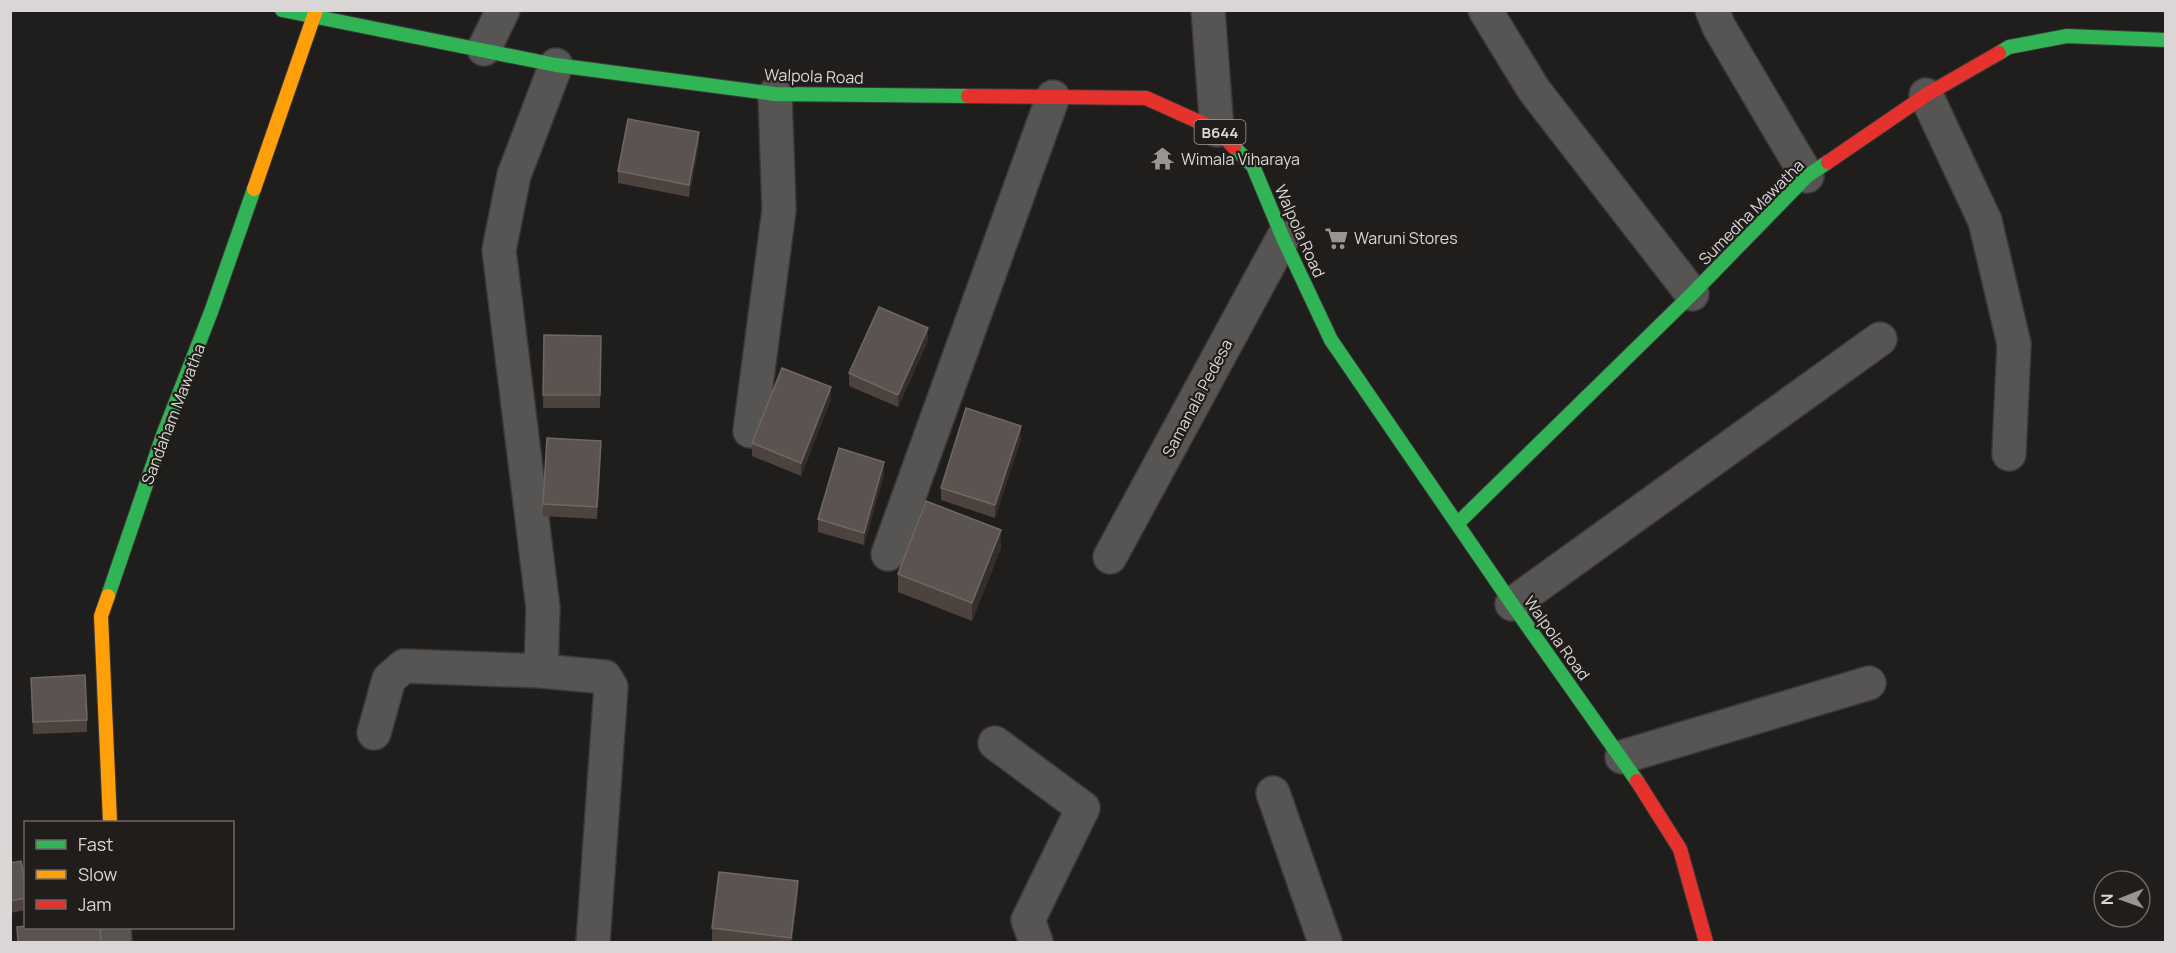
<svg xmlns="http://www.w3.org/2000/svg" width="2176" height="953" viewBox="0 0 2176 953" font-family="Manrope,sans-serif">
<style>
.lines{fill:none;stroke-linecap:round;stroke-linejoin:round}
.street-casing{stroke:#3b3938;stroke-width:36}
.fast-casing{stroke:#3b3938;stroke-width:16}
.slow-casing{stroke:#3b3938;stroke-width:16}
.jam-casing{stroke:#3b3938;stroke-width:16}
.street{stroke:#575553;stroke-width:33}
.fast{stroke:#30b455;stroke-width:14}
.slow{stroke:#ff9f0a;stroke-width:14}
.jam{stroke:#e5322d;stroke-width:14}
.wall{fill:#4c433e}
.shaded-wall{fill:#342e2a}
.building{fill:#5b534f;stroke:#6f6764;stroke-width:1.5}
.labels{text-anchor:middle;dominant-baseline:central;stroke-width:4.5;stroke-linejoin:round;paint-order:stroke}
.shield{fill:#211d1b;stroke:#a29e9d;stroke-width:1.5}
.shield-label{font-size:15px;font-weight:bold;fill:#d9d6d5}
.street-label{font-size:16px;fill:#d9d6d5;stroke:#211d1b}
.poi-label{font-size:16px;fill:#d9d6d5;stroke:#211d1b;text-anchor:start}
</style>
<rect width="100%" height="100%" fill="#201e1c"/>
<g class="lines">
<defs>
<path id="street" d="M 1208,10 L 1217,130
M 1485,10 L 1534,90 L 1692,294
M 1712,10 L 1719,27 L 1807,176
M 484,49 L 503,10
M 1926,95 L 1985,221 L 2014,344 L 2009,454
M 750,431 L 779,210 L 775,94
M 888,554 L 1053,97
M 1110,557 L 1283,238
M 1512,604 L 1880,339
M 541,671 L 543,608 L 499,250 L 514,175 L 556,65
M 374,733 L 389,679 L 404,666 L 541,671 L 605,677 L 611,687 L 593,942
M 995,743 L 1083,808 L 1028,920 L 1036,942
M 1622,757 L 1869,683
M 1273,793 L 1325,942
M 114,928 L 115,942"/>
<path id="fast" d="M 282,10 L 556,65 L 775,94 L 968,96
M 1999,53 L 2009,47 L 2067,36 L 2166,40
M 1234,147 L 1253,166 L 1283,238 L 1331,340 L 1512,604 L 1637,781
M 1458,523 L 1692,294 L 1807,176 L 1828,162
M 108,596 L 163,435 L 211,312 L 254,189"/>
<path id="slow" d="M 254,189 L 316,10
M 108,596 L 101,616 L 110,822"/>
<path id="jam" d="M 968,96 L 1146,98 L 1217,130 L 1234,147
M 1828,162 L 1926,95 L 1999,53
M 1637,781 L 1680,849 L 1706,942"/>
</defs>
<use href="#street" class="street-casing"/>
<use href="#fast" class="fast-casing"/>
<use href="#slow" class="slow-casing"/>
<use href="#jam" class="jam-casing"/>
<use href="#street" class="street"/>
<use href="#fast" class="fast"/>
<use href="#slow" class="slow"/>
<use href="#jam" class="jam"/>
</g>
<path class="wall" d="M 699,144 L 689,197 L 618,183 L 618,171 Z
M 544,335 L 601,336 L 600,408 L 543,408 Z
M 928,341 L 898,407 L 849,386 L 849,373 Z
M 831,399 L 801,476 L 752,456 L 752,443 Z
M 1021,438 L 995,518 L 941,500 L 941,488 Z
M 601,454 L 597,519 L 543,516 L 543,504 Z
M 884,474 L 864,545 L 818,532 L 818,519 Z
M 1001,548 L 972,621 L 898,592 L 898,574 Z
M 31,678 L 87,720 L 87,732 L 33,734 Z
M 10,863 L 26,888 L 26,910 L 10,913 Z
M 798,893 L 792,942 L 727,942 L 712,941 L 712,928 Z"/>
<path class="shaded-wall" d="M 699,132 L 699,144 L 689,197 L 689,185 Z
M 928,328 L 928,341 L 898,407 L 898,395 Z
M 831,387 L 831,399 L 801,476 L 801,463 Z
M 1021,426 L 1021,438 L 995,518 L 995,505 Z
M 601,441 L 601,454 L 597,519 L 597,507 Z
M 884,462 L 884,474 L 864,545 L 864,533 Z
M 1001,530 L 1001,548 L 972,621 L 972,603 Z
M 798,881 L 798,893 L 792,942 L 791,942 Z"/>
<path class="building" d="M 628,119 L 699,132 L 689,185 L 618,171 Z
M 879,307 L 928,328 L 898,395 L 849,373 Z
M 544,335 L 601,336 L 600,395 L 543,395 Z
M 782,368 L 831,387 L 801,463 L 752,443 Z
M 966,408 L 1021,426 L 995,505 L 941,488 Z
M 547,438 L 601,441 L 597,507 L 543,504 Z
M 839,448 L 884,462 L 864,533 L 818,519 Z
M 926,501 L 1001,530 L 972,603 L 898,574 Z
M 85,675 L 87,720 L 33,722 L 31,678 Z
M 21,861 L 26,888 L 26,898 L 10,901 L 10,863 Z
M 719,872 L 798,881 L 791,938 L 712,928 Z
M 26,926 L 26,927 L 100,927 L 101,942 L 18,942 L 17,927 Z"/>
<defs>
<symbol id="temple-bare" viewBox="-9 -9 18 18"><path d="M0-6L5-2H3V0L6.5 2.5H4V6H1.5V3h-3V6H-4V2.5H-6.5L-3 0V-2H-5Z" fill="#989694" stroke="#211d1b" stroke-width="2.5" paint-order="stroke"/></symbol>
<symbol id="supermarket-bare" viewBox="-9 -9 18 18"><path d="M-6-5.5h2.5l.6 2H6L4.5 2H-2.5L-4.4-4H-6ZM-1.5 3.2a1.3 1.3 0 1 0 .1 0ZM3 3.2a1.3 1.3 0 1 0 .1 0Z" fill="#989694" stroke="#211d1b" stroke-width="2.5" paint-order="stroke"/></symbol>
</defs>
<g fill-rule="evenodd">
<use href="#temple-bare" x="1146" y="142" width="33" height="33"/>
<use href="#supermarket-bare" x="1320" y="222" width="33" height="33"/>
</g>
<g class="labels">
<rect class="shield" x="1194.5" y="120" width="51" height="24" rx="4.5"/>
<g class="shield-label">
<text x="1220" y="132">B644</text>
</g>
<g class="street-label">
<text transform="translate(814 76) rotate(2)">Walpola Road</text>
<text transform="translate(1751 212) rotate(-45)">Sumedha Mawatha</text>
<text transform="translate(1300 231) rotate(66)">Walpola Road</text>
<text transform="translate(1197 398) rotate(-62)">Samanala Pedesa</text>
<text transform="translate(173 414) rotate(-69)">Sandaham Mawatha</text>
<text transform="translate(1557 638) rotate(54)">Walpola Road</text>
</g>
<g class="poi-label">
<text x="1181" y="159">Wimala Viharaya</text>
<text x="1354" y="238">Waruni Stores</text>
</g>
</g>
<rect width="2176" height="953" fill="none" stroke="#d9d6d5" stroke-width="24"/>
<rect x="24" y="821" width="210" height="108" fill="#211d1b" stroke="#6b6765" stroke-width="1.5"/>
<rect x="36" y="840" width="30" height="9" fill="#30b455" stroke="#6b6765" stroke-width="1.5"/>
<text x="78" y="851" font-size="18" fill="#d9d6d5">Fast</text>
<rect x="36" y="870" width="30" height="9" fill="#ff9f0a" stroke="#6b6765" stroke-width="1.5"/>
<text x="78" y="881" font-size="18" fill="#d9d6d5">Slow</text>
<rect x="36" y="900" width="30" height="9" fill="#e5322d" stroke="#6b6765" stroke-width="1.5"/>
<text x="78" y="911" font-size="18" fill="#d9d6d5">Jam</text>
<g transform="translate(2122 899) rotate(269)"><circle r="28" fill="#211d1b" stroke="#6b6765" stroke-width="1.5"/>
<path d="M0-4.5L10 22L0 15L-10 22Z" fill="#989694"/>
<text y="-9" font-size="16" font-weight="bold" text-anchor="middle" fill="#d9d6d5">N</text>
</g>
</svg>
